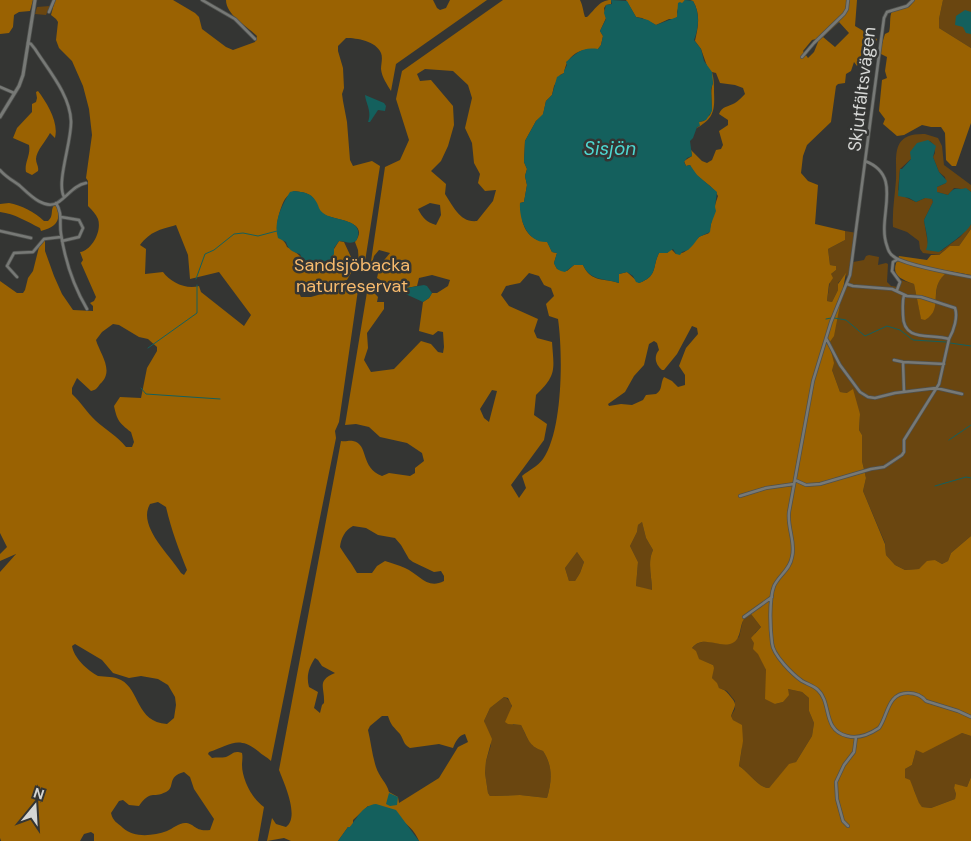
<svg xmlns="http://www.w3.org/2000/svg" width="971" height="841" viewBox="0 0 971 841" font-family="'DM Sans',sans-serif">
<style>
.green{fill:#6a4610}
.forest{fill:#9a6202;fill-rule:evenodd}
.water{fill:#14605d}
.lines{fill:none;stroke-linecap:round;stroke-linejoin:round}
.stream{stroke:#14605d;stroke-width:1}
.minor-casing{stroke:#4f514e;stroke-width:4}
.tertiary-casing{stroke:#4f514e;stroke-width:4.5}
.minor{stroke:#777976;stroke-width:2.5}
.tertiary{stroke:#777976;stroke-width:3}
.labels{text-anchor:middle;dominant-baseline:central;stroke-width:5;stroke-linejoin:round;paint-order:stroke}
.street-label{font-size:18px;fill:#d5d6d4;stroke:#343533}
.park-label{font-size:18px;fill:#f8bb6e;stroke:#343533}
.water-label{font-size:19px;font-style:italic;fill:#4ed7d1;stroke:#343533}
</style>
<rect width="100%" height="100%" fill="#343533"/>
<path class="green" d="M 943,0 L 971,0 L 971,48 L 939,28 L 939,19 Z
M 50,6 L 46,15 L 35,14 L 37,7 Z
M 925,134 L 938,138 L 942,146 L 944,165 L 971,185 L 971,192 L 967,189 C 962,190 959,188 954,188 L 948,195 L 937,192 L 937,187 L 946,183 L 945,177 L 939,172 L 933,157 L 935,153 L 935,146 L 930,141 C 918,142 911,147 911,159 L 900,169 L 898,190 L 905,197 L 916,202 L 927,197 L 932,199 L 933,202 L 924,220 L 929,250 L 941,251 L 960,237 L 971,224 L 971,229 L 959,246 C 949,248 947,247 939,255 L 923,253 L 920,249 L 919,241 L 907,232 L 893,227 C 892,211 895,195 896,180 C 897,156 890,133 925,134 Z
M 845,231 L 857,233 L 853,262 L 864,260 L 866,256 L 869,255 L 879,257 L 878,265 L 886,263 L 888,264 L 887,282 L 891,286 L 898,287 L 901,280 L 914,284 L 921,318 L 936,302 C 936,287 937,279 949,271 L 971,275 L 971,536 L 951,553 L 948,561 L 942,564 L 935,560 L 919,569 L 905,570 L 895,565 L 886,555 L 885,543 L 863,491 L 866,478 L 862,461 L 862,435 L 859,430 L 860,414 L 847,393 L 840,392 L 832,370 L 829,343 L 847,278 L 846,274 L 838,283 L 838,290 L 832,302 L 827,301 L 831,274 L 836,270 L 836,266 L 830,265 L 828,249 L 845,240 Z
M 642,522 L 646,538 L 653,550 C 647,563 652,576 652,591 L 636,586 L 638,562 L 630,546 L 637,532 L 638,525 Z
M 577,552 L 584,562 L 580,573 L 575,581 L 569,581 L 565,568 Z
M 751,614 L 761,627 L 755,633 L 754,643 L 766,670 L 767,682 L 775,704 L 783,702 L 788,689 L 802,692 L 809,698 L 809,711 L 814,723 L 812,736 L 796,762 L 789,765 L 769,788 C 758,788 749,772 739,766 L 742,748 L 742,726 L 733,720 L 731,716 L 735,709 L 735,701 L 727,691 L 719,688 L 712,678 L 713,665 L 698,659 L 692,648 C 702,637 712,644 724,644 C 728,644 734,639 739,637 L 743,620 Z
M 504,697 C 509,699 512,703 512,709 L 510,711 L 513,725 L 521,725 C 527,737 529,746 543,751 C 553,766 552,781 547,798 L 520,795 L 494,796 L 490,796 L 488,793 L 485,773 L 486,761 L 491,745 L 484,721 L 490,708 Z
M 962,733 L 971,736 L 971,777 L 967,787 L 955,785 L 954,788 L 956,794 L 955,799 L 931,808 L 922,807 L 919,804 L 914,790 L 905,779 L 905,769 L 912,765 L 916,750 Z"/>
<path class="forest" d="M 0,0 L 33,0 L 30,11 L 19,12 L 14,15 L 13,27 L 9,33 L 0,34 Z
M 55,0 L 173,0 L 195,13 L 199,17 L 202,29 L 226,47 L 233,50 L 255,42 L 257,36 C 247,26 226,15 226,0 L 433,0 L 437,8 L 440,10 L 446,8 L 450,0 L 487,0 L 396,64 L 391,91 C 387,84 382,78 381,69 C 381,64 383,58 381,53 C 376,41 357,38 346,38 L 338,46 L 338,51 L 343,68 L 344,88 L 342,94 L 343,101 L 347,122 L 350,160 L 353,166 L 372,161 L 380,166 L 364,268 L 359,265 L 358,250 L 355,242 C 371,221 335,220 325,215 C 309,206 324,194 294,191 C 291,193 287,196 285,199 C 281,205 276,223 277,230 C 278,238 285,240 287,247 C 306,256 308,275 331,263 L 331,257 L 334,254 L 334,249 L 339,241 L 344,242 L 351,257 L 343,259 L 351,273 L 347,280 L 328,284 L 310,285 L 299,293 L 301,297 L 311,297 L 359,283 L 339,422 L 335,431 L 336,438 L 271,761 C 267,757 262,755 258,751 C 238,735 230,745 209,752 L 208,754 L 212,758 C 216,757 222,758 226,757 C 232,755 233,750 242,753 C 243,758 242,761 242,765 C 242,779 252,799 264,807 L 258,841 L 94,841 L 94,834 L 91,832 L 84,834 L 80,841 L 1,841 L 0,838 L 0,572 L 16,554 L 0,561 L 0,554 L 7,547 L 0,533 L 0,281 L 17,293 L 23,293 L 25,290 L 28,278 L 33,271 L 39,247 L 45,240 L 45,251 L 54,276 L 62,294 L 73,310 L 93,311 L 93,306 L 90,303 L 94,301 L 96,297 L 81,263 L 83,260 L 80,252 C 92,250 102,231 98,219 C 96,214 92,210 88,206 L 88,181 L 86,178 L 92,135 L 89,109 L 83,86 L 72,61 L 59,48 L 56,40 L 58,22 L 56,19 L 51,15 ZM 176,225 L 188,255 L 190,279 L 219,272 L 251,315 L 244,326 L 201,292 L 199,286 C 186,290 170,282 163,272 L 145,274 L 146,249 L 140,245 C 151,231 159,230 176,225 ZM 113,324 L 119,325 L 139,337 L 148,339 L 157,347 L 157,351 L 147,368 L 141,398 L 120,397 L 114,406 C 117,420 119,423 131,432 L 134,442 L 132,447 L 126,447 C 117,436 106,430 96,421 C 87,413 81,402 72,394 L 72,388 L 77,378 L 91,391 C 96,390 97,388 100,384 C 115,371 100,354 96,340 L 102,332 ZM 158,502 L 166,507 C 171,529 179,550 187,570 L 184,575 L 181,573 C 170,555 137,526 150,504 ZM 75,644 L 102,660 L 113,673 L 129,678 L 141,676 L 158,679 L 168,685 L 175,697 L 176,705 L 174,718 L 167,724 C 136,722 140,690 121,680 C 113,676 106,677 98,676 C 87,670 74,658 72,646 ZM 184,772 L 190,777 L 194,789 L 214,819 L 210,830 C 194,832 195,823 185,823 C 179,823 172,829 167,831 C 153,836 134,838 123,828 C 117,822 113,822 111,813 L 119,801 L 123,800 L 129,805 L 139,806 C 151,789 152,799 166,792 C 176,787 166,777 184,772 Z
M 503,0 L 580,0 C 583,6 583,11 585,17 L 587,17 C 595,10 599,0 611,0 L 611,4 L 606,5 L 604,8 L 606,18 L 600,31 L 603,36 L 601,45 L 598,49 C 580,48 567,54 564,73 L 560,75 L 554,86 L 552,95 L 546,101 L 543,115 L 536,121 L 525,141 L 524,162 L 527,169 L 525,176 L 527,185 L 524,202 L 520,203 C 520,209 521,210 522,215 C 523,218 522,221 523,223 C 526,234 535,242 547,241 L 552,252 L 557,253 L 554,263 L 557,269 L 567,271 L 574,265 L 583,265 C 591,283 605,278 619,283 L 619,274 L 627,272 L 639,283 C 658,276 652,267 659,253 L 667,253 L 671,249 L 676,254 C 688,254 690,245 698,238 C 701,235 705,235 709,233 L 713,215 L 715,213 L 715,205 L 718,196 C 712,183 695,179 690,165 L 686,166 L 684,161 L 692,156 L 691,150 L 702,161 L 707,163 L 712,160 L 716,150 L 721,149 L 723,145 L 719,131 L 728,125 L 728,120 L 719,114 C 722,106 728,107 735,103 C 738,101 742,97 745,94 L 743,88 L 735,85 L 720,83 L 716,73 L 712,72 C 714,79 714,85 714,92 C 715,112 713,119 695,129 L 699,126 L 699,122 L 704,121 L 706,118 L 710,115 C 714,105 709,93 713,83 L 701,49 L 695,41 C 698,28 701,14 693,1 L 690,0 L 857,0 L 855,26 L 877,39 L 875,44 C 862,47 862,54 857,66 L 854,62 L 851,71 L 846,74 L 845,83 L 838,84 L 836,86 L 831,122 L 807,145 L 803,156 L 801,173 L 808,181 L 818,185 L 815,224 L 845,231 L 845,240 L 828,249 L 830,265 L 836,266 L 836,270 L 831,274 L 833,278 L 829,284 L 827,301 L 832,302 L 838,290 L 838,284 L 846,273 L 834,336 L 829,343 L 834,363 L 832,370 L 840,392 L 847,393 L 853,389 L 860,414 L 859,430 L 862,435 L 862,461 L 866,478 L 863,491 L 885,544 L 886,555 L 895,565 L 905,570 L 919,569 L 927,561 L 935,560 L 942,564 L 948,561 L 951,553 L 971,536 L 971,736 L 962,733 L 923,753 L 916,750 L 912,765 L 905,769 L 905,778 L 910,780 L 919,803 L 922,807 L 931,808 L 955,799 L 956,794 L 954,788 L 955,784 L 967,787 L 971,777 L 971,841 L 419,841 C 410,819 388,814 368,806 L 353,820 L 353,825 L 350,827 L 348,827 L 338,841 L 291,841 L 284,838 L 267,841 L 272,818 L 276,824 L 286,827 C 300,817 284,783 279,770 L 341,441 C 346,442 349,440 353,441 C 369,444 360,468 382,476 L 389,473 L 410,476 L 415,473 L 415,468 L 424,461 L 422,453 L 407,443 L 380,437 L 369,427 L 356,424 L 345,425 L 368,286 L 378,297 L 377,302 L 384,302 L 384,309 L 367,333 L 368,348 L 364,360 L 371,372 L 394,369 L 421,341 L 431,344 L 438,352 L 443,353 L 444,347 L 443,332 L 438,331 L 433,335 L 419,331 L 423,302 L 429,298 L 432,293 L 437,293 L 448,286 L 450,280 L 432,275 L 419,278 L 417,286 L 401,289 L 399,291 L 377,278 L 380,265 L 390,253 L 379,250 L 374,256 L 371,267 L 370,268 L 385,167 L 400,160 L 409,140 L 396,99 L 402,71 ZM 839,22 L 849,33 L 835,47 L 823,37 ZM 816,39 L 818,42 L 814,52 L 808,58 L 803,51 L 812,40 ZM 425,69 L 453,71 L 468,85 L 472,98 L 465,128 L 472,143 L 474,163 L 480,174 L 478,183 L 485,191 L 496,190 L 493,201 L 477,221 C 460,223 453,206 445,194 L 446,184 L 431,171 L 441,161 L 448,146 L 454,125 L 453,106 L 431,80 L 420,81 L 417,74 ZM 430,203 L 440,205 L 441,215 L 436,225 C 426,222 423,218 418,209 ZM 529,273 L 539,276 L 544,285 L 551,288 L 554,296 L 546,304 L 549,316 L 558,319 C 563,354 563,430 543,459 C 538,466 528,471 522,476 L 526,488 L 519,498 L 511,485 L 544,440 L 547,424 L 534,415 L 536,395 C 557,375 554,370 552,342 L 537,338 L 534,331 L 538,319 L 509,306 L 501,295 L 506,286 L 520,283 ZM 692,326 L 697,328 L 698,334 L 686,348 L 679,366 L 685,375 L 685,385 L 678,387 L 672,381 L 664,377 C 660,383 663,390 656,394 L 646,395 L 643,400 L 632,405 L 621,404 L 609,406 L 608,404 L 625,392 L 634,376 L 644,365 L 649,344 L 654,341 L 657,343 L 659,350 C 653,357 656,365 662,370 L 664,370 L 677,354 ZM 492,390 L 497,391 L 489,422 L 484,418 L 480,409 ZM 642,522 L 646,538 L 653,550 C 647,563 652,576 652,590 L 636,586 L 638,562 L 630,546 L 637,532 L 638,525 ZM 353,526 L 366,528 L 378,535 L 395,538 L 401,545 L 409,559 L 413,562 L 434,572 L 441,571 L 444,576 L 444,581 C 427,590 419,574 405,568 C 399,565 391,563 385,561 L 377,566 L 372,573 L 357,573 C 351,562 346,557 340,547 C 341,538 345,530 353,526 ZM 577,552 L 584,562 L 580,573 L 575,581 L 569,581 L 565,568 ZM 751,614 L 761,627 L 751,638 L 754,643 L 753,649 L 758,654 L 766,670 L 765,699 L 775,704 L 783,702 L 789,695 L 788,689 L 802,692 L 809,698 L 809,711 L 814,723 L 812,736 L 796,762 L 789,764 L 769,788 C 758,788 749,772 739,766 L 743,741 L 742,725 L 733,720 L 731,716 C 735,705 738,705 730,696 C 726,691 725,690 719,688 L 717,683 L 712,678 L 714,668 L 713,665 L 699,659 L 696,651 L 692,648 C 703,635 716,647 730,644 C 742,641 739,626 744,619 C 746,617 749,615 751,614 ZM 315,658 L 318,660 L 322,666 L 335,673 C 316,681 325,687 324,703 L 322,705 L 320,713 L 314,708 L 318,692 L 309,687 C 306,676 309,667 315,658 ZM 504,697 L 508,698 L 512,706 L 505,722 L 508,724 L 521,725 C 528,738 528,746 543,751 C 553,766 552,781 547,798 L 520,795 L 494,796 L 490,796 L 488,793 L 485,773 L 486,761 L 492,739 L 484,721 L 490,708 ZM 382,716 L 388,716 C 391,726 394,727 400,734 C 404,740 403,744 410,748 L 439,744 L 453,748 C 455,742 459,735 465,734 L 468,742 L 458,747 L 439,778 L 399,803 L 398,797 L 389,792 C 387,783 379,777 376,767 C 372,755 371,742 368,730 L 370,726 Z
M 626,0 L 685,0 L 683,3 L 679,5 L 677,12 L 678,16 L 675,19 L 669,19 L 656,25 L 642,18 L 636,17 Z
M 915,0 L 943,0 L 939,19 L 939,28 L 971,48 L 971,123 L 956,166 L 952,166 L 946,160 L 945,133 L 941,127 L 931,127 L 922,125 L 904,135 L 897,136 L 883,124 L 885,119 L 879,111 L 882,80 L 887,78 L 885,71 L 887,57 L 879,53 L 885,34 L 889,32 C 891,26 889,17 892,11 L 909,7 Z
M 38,91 C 47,103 59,122 55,138 L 50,133 C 46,141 36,151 36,159 C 36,164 39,166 38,171 L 32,175 L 26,172 C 24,163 31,155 29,145 L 13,138 L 17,128 L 32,112 L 32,104 L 36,102 L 37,98 L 36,92 Z
M 9,203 C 21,205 35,212 44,221 L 48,221 C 54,216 50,211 54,205 L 56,205 C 62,221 56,227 41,231 L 40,228 C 26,221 15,214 0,212 L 0,204 Z
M 971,229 L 971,275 L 949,271 C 925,287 946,308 925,320 L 921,319 L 914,284 C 897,278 890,274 899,256 L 927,260 L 931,255 L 939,255 L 950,246 L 959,246 Z"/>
<path class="water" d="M 611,0 L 627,1 L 636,17 L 648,20 L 656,25 L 677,17 L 678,3 L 680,2 L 682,3 L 685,0 L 693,1 C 700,13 699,27 694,40 L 701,49 L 704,61 L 712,72 L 713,83 L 711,89 L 712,111 L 706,120 L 699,122 L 700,126 L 697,127 L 693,138 L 690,141 L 692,156 L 687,158 L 684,162 L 686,166 L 690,165 L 697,175 L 717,192 L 715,207 L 716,211 L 711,224 L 710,232 L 699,237 L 693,245 L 688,250 L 682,252 L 680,255 L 676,254 L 673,249 L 667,253 L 659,253 C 652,267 658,276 639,283 L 636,282 L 633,276 L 627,272 L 619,274 L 619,283 C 605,278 591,282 583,265 L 574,265 L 565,272 C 559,271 556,269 554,263 L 557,253 L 552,252 L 547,242 C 527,243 519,219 520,203 L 524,202 L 527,185 L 525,176 L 527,169 L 524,162 L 525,141 L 536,121 L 543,114 L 546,101 L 552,95 L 557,77 L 564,73 L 564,71 L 567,65 L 566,62 C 578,52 582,47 598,49 L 601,45 L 603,36 L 600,31 L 606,19 L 604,13 L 606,5 L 612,4 Z
M 965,10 L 971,12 L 971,34 L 966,33 L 963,27 L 955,25 L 956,16 Z
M 365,95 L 384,103 L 386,106 L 385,111 L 378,110 L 370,122 L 368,122 C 372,111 366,104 365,95 Z
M 928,140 L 936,146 L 933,157 L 939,172 L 947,181 L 946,183 L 937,187 L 937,192 L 948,195 C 956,185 956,191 966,188 L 971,192 C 971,200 971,217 971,224 C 968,232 947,246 939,252 L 926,250 C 930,240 925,230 924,220 L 933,202 L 932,199 L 925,198 L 916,202 L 909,198 L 898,196 L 900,169 L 902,169 L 911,159 L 910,152 L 917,143 Z
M 294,191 C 304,192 312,193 317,203 C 319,207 319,210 323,213 C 332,221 362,218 358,236 C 357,239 357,241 354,242 C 349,244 344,241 339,241 L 334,248 L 334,254 L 331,257 L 331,263 C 321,268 314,268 304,263 L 300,254 C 292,252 288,249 286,242 L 278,238 C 273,222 282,205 290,192 Z
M 424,285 L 427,286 L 432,293 L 429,298 L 423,302 L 399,291 L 401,289 Z
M 389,793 L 398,797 L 397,805 L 390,806 L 386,804 Z
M 376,804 L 396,810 L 419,841 L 338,841 L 348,827 L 350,827 C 357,818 363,805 376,804 Z"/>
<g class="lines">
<path class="stream" d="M 196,279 L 205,254 L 214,250 L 234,234 L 243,233 L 258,236 L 277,231
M 834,318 L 846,320 L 865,336 L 887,326 L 900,330 L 913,340 L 946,342
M 826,319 L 831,318
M 950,343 L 971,346
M 148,348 L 197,313 L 197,285
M 141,388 L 146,394 L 220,399
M 949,440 L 971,425
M 935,486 L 966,477 L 971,478"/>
<defs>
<path id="minor" d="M 202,0 L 235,19 L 255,39
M 913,0 L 907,6 L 887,12 L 884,18 L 850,275 L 831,322 L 813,381 L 789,512 C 787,528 796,542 792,557 C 790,570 779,575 774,586 C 769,599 770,628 772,643 C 773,655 792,674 802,681 C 807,684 814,686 818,690 C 832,703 822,730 847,736 C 858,739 870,734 879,728 C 888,716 887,693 908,693 C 915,693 922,696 926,701 L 958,711 L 971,717
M 49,12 L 54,0
M 28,43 L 31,44 L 35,49 C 49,71 70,95 71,121 C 72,141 56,182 64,197
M 802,57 L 814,43 L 844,14 L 847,9 L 848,0
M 0,87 L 14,93
M 865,161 C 905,176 876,217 887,246 C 888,250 890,254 893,256 C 902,265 956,274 971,277
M 0,170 C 6,177 12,180 19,185 C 28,193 43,210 57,203 C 67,197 74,185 86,183
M 56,203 C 63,214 59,222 61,234 C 65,260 74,287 87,309
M 61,217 L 79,220 L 83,228 L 79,237 L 62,241
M 0,231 L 31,238
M 17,277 L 7,266 L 14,253 L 33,252 L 44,239 L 61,237
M 847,284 L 853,286 L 892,289 L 907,296 L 921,297 L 955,308 C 958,317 954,330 949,339 C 931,333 903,343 903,315 C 903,309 902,302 904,295
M 897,290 L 900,282 L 892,271 L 893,262 L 898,259
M 826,338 L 840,365 L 860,392 L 868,397 L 875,398 L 895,393 L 936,388 L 962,394
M 894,360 L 903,362 L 944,364
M 903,362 L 904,391
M 795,480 L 806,485 L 820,484 L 871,469 L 884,467 L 902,455 L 904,452 L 904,440 L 939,384 L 949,339
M 740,496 L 766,488 L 794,484
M 744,617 L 772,597
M 848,826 L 843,821 L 837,799 L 836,782 L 844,765 L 854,752 L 856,737"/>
<path id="tertiary" d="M 0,117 L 19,86 L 23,75 L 35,0"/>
</defs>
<use href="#minor" class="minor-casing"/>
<use href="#tertiary" class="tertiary-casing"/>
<use href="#minor" class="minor"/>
<use href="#tertiary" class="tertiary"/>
</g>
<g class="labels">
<g class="street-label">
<text transform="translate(862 89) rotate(-83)">Skjutfältsvägen</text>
</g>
<g class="park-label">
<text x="352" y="265">Sandsjöbacka<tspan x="352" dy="21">naturreservat</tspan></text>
</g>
<g class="water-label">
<text x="610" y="148">Sisjön</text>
</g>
</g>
<g transform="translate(35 806) rotate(18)" stroke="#343533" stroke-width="4" paint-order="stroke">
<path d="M0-4L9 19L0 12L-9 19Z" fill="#d5d6d4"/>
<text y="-8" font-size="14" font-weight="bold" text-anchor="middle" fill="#d5d6d4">N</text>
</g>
</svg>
